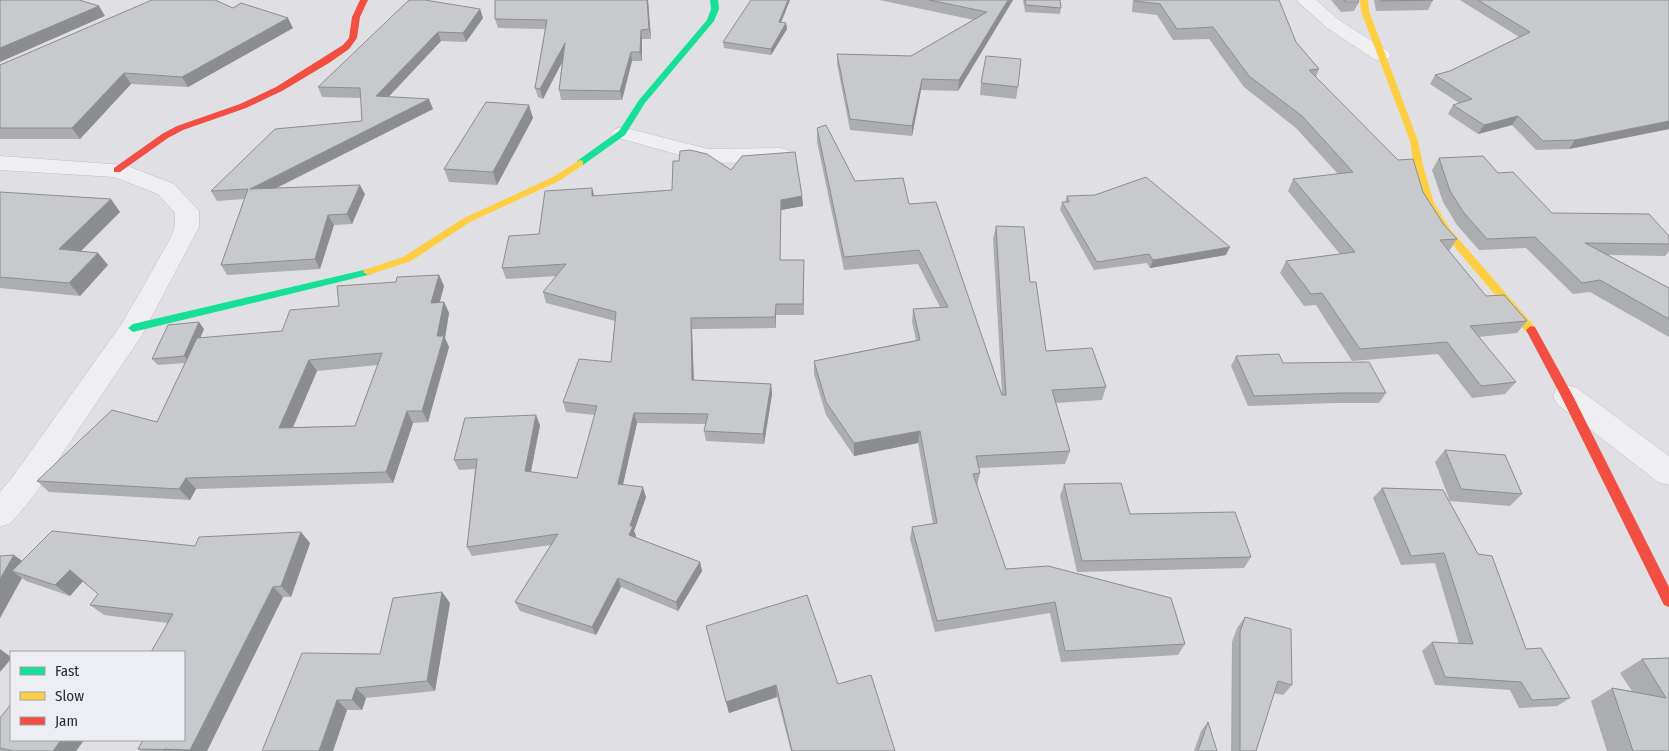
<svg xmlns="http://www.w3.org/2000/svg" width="1669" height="751" viewBox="0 0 1669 751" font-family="'Fira Sans Condensed',sans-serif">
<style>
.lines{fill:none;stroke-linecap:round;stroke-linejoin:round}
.street-casing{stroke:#bebec2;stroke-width:1}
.street{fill:#efeff1;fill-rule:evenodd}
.fast{fill:#16e098;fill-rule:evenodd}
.slow{fill:#ffcf43;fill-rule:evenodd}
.jam{fill:#f24e42;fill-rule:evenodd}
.wall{fill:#acadaf;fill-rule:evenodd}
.shaded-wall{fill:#8c8d8f}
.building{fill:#c8c9cc;stroke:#8c8d8f;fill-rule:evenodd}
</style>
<rect width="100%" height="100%" fill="#e0e0e4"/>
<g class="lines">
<defs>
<path id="street" d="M 1296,0 L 1316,0 L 1339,20 L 1388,51 L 1391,55 L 1388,59 L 1381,61 L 1374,59 L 1327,28 Z
M 622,127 L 708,149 L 780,148 L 788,150 L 791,155 L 788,160 L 780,162 L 708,163 L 615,137 L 611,133 L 615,129 Z
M 0,156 L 125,165 L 174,184 L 199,211 L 199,227 L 142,335 L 33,497 L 11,523 L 0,527 L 0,492 L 11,479 L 123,322 L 169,241 L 175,227 L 175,213 L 158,194 L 114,177 L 0,170 Z
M 1567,385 L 1577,388 L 1669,456 L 1669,485 L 1658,482 L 1557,404 L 1553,396 L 1557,388 Z"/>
</defs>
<use href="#street" class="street-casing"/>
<use href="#street" class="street"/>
<path class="fast" d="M 710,0 L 718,0 L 719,9 L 714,21 L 645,103 L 625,135 L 583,165 L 577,165 L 577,161 L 619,131 L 639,100 L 707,20 L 711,9 Z
M 368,269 L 373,272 L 372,274 L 133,332 L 128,328 L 133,324 Z"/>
<path class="slow" d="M 1360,0 L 1368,0 L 1369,11 L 1418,141 L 1424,169 L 1434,203 L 1450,229 L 1535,327 L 1536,330 L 1535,333 L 1527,333 L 1443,233 L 1424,203 L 1414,169 L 1410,141 L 1361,11 Z
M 580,160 L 583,161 L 583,165 L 559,181 L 470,222 L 411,261 L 368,275 L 363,272 L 364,270 L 403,257 L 464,218 L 553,177 Z"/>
<path class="jam" d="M 360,0 L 368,0 L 360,17 L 357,38 L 349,49 L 329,63 L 282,91 L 246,108 L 183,130 L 168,138 L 120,172 L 114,172 L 114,168 L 162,134 L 177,126 L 240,104 L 276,87 L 343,45 L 349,38 L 352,17 Z
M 1531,326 L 1535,327 L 1573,396 L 1669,587 L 1669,607 L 1664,605 L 1561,396 L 1526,330 Z"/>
</g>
<path class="wall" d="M 495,0 L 648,0 L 651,39 L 642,39 L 642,61 L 632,61 L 622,100 L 561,100 L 559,90 L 562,61 L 543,99 L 538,97 L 535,88 L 545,29 L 498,28 L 495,19 Z
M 879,0 L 1013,0 L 958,91 L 921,90 L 912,136 L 850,130 L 837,64 L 837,54 L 911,56 L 974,20 Z
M 1023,0 L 1060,0 L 1061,8 L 1060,14 L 1025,12 Z
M 1133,0 L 1279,0 L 1279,1 L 1296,42 L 1319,69 L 1316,77 L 1423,192 L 1444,225 L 1457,239 L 1449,251 L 1486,296 L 1527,321 L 1517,333 L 1478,337 L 1516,382 L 1505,394 L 1472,398 L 1438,354 L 1352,361 L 1316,305 L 1304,306 L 1280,273 L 1286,261 L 1340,254 L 1288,191 L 1293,179 L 1338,174 L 1296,128 L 1244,87 L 1209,39 L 1173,40 L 1157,15 L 1132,12 Z
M 1331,0 L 1358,0 L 1359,2 L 1354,11 L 1341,12 Z
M 1374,0 L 1433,0 L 1428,10 L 1376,11 Z
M 1460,0 L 1669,0 L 1669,129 L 1569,149 L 1536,150 L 1512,125 L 1478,134 L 1448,114 L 1453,105 L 1459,103 L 1430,84 L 1435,75 L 1450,71 L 1519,37 Z
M 233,8 L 293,28 L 188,87 L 131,84 L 80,139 L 0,139 L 0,65 Z
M 480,9 L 483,18 L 466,42 L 441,41 L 388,97 L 433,109 L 277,188 L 365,194 L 352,224 L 334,225 L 320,269 L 227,275 L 221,265 L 244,199 L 217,201 L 211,191 L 362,121 L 361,98 L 322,97 L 318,87 Z
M 782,22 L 786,23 L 787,29 L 771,55 L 724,48 L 723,42 Z
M 981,83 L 1018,87 L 1016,99 L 980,95 Z
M 533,118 L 497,185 L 449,182 L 444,169 Z
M 817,128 L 855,181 L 909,204 L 1002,394 L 993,239 L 996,226 L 1030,282 L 1046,351 L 1106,387 L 1102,400 L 1056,403 L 1070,451 L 1065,464 L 979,468 L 980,473 L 977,486 L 1006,569 L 1185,644 L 1178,655 L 1061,662 L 1050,613 L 935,632 L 910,539 L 912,527 L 933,524 L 918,443 L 854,456 L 826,415 L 814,374 L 814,361 L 916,340 L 912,322 L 913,309 L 940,307 L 918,264 L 844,270 L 817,142 Z
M 1439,158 L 1498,173 L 1552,213 L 1669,236 L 1669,251 L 1665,256 L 1608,255 L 1669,288 L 1669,337 L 1590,292 L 1573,294 L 1526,248 L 1479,250 L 1457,225 L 1443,202 L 1432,170 Z
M 731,170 L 802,196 L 803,206 L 781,210 L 780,260 L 804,260 L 804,315 L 776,315 L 776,328 L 692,329 L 694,380 L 771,384 L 772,394 L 764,444 L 706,441 L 704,431 L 706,424 L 637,423 L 623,484 L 646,497 L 634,531 L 636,536 L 635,537 L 700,562 L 702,571 L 678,611 L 621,587 L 596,635 L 520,611 L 515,602 L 551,545 L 472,556 L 467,547 L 475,469 L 459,470 L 454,460 L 540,425 L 531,472 L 577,478 L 595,415 L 566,412 L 563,402 L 611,362 L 615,321 L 546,303 L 543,292 L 557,276 L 506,279 L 502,268 L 539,234 L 594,196 L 672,190 Z
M 0,192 L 120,212 L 81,251 L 98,253 L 108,265 L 80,296 L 0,288 Z
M 1067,196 L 1226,255 L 1150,268 L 1147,263 L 1094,270 L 1060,210 L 1062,202 L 1065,202 Z
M 439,275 L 444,286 L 440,302 L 444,302 L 449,313 L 445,338 L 449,347 L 428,422 L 413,423 L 393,483 L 196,489 L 190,500 L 49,492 L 37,481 L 157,422 L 185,363 L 158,365 L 152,359 L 204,329 L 200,338 L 282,331 L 339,306 L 396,282 ZM 378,365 L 355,426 L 293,427 L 317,371 Z
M 1236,356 L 1283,363 L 1386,393 L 1379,403 L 1336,403 L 1248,406 L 1231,366 Z
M 1445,450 L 1522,494 L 1510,506 L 1450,501 L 1435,462 Z
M 1064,484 L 1130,514 L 1251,557 L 1244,568 L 1077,572 L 1060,496 Z
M 1382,488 L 1443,490 L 1526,649 L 1570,698 L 1557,706 L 1519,708 L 1510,690 L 1435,685 L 1422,651 L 1432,642 L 1459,644 L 1435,563 L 1401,565 L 1373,498 Z
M 310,543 L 291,597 L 283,597 L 207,751 L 141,751 L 138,749 L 184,740 L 184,652 L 168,623 L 104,615 L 90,605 L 98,594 L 83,581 L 70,596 L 26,581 L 22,578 L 0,618 L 0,556 L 22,561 L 195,546 Z
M 442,592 L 450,603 L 435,691 L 366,698 L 362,710 L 347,710 L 333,751 L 262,751 L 380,654 Z
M 1245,617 L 1292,685 L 1283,695 L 1274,693 L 1256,751 L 1231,751 L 1232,642 L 1237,628 Z
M 706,626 L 838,684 L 895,751 L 791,751 L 777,697 L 729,713 Z
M 1669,658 L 1669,751 L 1607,751 L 1591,701 L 1612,688 L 1632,691 L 1620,673 L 1642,659 Z
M 0,718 L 11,740 L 84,740 L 76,751 L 0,751 Z
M 1208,722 L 1217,751 L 1194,751 L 1201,731 Z"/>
<path class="shaded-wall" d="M 647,0 L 648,0 L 651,39 L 649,29 Z
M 788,0 L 790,0 L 779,28 L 779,22 Z
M 1008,0 L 1013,0 L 958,91 L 959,80 Z
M 99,6 L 105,16 L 0,62 L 0,48 Z
M 480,9 L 483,18 L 466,42 L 463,33 Z
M 288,18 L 293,28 L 188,87 L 182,77 Z
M 786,23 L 787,29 L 771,55 L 771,49 Z
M 641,30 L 642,39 L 642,61 L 640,52 Z
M 438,32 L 441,41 L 380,106 L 376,96 Z
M 565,43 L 567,53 L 543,99 L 540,89 Z
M 631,52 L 632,61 L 622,100 L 620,91 Z
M 124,73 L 131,84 L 80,139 L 72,128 Z
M 922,79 L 921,90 L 912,136 L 912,126 Z
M 429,99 L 433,109 L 256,198 L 250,189 Z
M 529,105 L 533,118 L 497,185 L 493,172 Z
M 1518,116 L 1512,125 L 1478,134 L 1484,125 Z
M 1669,121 L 1669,129 L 1569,149 L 1575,140 Z
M 360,185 L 365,194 L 352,224 L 347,214 Z
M 592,188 L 595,198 L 592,196 Z
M 802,196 L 803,206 L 781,210 L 780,270 L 780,260 L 781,200 Z
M 111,199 L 120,212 L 70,262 L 59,249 Z
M 328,215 L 334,225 L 320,269 L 315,259 Z
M 1230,247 L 1226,255 L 1150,268 L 1153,260 Z
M 98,253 L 108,265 L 80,296 L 69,283 Z
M 439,275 L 444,286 L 436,315 L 431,303 Z
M 444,302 L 449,313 L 445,338 L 449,347 L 428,422 L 422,411 Z
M 776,304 L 776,328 L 775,317 Z
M 691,318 L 692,329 L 694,390 L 692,380 Z
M 199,322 L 204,329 L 190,362 L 184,356 Z
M 309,360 L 317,371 L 288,439 L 279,428 Z
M 771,384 L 772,394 L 764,444 L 763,434 Z
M 407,411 L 413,423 L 393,483 L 386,472 Z
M 634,413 L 637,423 L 621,493 L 618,484 Z
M 536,415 L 540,425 L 529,481 L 525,471 Z
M 920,431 L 918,443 L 854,456 L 854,443 Z
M 186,478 L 196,489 L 190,500 L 179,489 Z
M 643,487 L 646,497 L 634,531 L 636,536 L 632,545 L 629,535 L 630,526 Z
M 301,532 L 310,543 L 291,597 L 281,586 Z
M 14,555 L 29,566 L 12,571 L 22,578 L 0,618 L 0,579 Z
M 700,562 L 702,571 L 678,611 L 676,602 Z
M 70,570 L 83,581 L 70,596 L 55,585 Z
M 618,578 L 621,587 L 596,635 L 592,627 Z
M 273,587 L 283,597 L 207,751 L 191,751 L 190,750 Z
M 442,592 L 450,603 L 435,691 L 427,681 Z
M 0,649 L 11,657 L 11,659 L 0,672 Z
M 776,685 L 777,697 L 729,713 L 726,702 Z
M 356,688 L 366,698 L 362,710 L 352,700 Z
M 337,700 L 347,710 L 333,751 L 319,751 Z
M 61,740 L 84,740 L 76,751 L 53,751 Z"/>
<path class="building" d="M 0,0 L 79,0 L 99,6 L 0,48 Z
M 152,0 L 215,0 L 233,8 L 241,3 L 288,18 L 182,77 L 124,73 L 72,128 L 0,128 L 0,65 Z
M 409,0 L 425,0 L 480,9 L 463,33 L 438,32 L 376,96 L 429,99 L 250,189 L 360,185 L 347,214 L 328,215 L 315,259 L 221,265 L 248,189 L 211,191 L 275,129 L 362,121 L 360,88 L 318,87 Z
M 495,0 L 647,0 L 649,29 L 641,30 L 640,52 L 631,52 L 620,91 L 559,90 L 565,43 L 540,89 L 535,88 L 547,20 L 495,19 Z
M 751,0 L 788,0 L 779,22 L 786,23 L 771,49 L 723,42 Z
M 929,0 L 1008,0 L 959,80 L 922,79 L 912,126 L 850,119 L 837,54 L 911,56 L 987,12 Z
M 1025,0 L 1060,0 L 1061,8 L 1026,5 Z
M 1135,0 L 1279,0 L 1296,42 L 1319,69 L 1309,70 L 1398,160 L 1413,159 L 1423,192 L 1444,225 L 1457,239 L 1440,240 L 1486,296 L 1504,295 L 1527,321 L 1470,326 L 1516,382 L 1481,386 L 1447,342 L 1360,349 L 1322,293 L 1311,294 L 1286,261 L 1355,252 L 1293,179 L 1353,172 L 1302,116 L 1249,76 L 1213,27 L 1177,29 L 1160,4 L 1135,1 Z
M 1344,0 L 1358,0 L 1359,2 L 1345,2 Z
M 1380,0 L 1433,0 L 1381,1 Z
M 1478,0 L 1669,0 L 1669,121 L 1575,140 L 1543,141 L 1518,116 L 1484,125 L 1453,105 L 1472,99 L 1435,75 L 1450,71 L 1530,32 Z
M 986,56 L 1021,59 L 1018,87 L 981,83 Z
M 486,102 L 529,105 L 493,172 L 444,169 Z
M 826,125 L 855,181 L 903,178 L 909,204 L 936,202 L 1002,395 L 1006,395 L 996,226 L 1024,227 L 1030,282 L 1036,282 L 1046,351 L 1092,348 L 1106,387 L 1052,390 L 1070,451 L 976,456 L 980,473 L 973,474 L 1006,569 L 1048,566 L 1171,598 L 1185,644 L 1065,651 L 1055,602 L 937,621 L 912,527 L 937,523 L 920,431 L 854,443 L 826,402 L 814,361 L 920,340 L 913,309 L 948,307 L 919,250 L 844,257 L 817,128 Z
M 690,150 L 707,154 L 731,170 L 742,156 L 795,152 L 802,196 L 781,200 L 780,260 L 804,260 L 803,304 L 776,304 L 775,317 L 691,318 L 692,380 L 771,384 L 763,434 L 704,431 L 708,414 L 634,413 L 618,484 L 643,487 L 630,526 L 633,526 L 629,535 L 700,562 L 676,602 L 618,578 L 592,627 L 515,602 L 558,534 L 467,547 L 477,459 L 454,460 L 465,418 L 536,415 L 525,471 L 577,478 L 597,406 L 563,402 L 579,359 L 611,362 L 616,312 L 543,292 L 566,264 L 502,268 L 509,236 L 539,234 L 545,191 L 592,188 L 592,196 L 672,190 L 673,161 L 679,161 L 680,151 Z
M 1483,156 L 1498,173 L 1513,172 L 1552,213 L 1649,214 L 1669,236 L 1669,244 L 1585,243 L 1669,288 L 1669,319 L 1600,280 L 1582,283 L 1535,237 L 1487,239 L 1464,213 L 1450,191 L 1439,158 Z
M 1146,177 L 1230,247 L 1153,260 L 1149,254 L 1097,262 L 1062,202 L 1069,202 L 1067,196 L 1095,195 Z
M 0,192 L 111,199 L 59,249 L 98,253 L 69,283 L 0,277 Z
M 439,275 L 431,303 L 444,302 L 437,336 L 444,336 L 422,411 L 407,411 L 386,472 L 186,478 L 179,489 L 37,481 L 112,410 L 157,422 L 197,338 L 282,331 L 290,310 L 339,306 L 337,286 L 396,282 L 397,277 ZM 382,353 L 355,426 L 279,428 L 309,360 Z
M 199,322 L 184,356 L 152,359 L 168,325 Z
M 1279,354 L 1283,363 L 1369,362 L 1386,393 L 1342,393 L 1254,396 L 1236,356 Z
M 1445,450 L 1505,455 L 1522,494 L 1461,489 Z
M 1121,483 L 1130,514 L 1235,512 L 1251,557 L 1082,561 L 1064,484 Z
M 1382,488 L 1443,490 L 1478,554 L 1492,556 L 1526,649 L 1541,648 L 1570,698 L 1532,700 L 1521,682 L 1445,677 L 1432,642 L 1473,644 L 1444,553 L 1411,556 Z
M 52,531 L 195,546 L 199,537 L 301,532 L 281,586 L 273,587 L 190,750 L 138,749 L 143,740 L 184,740 L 184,652 L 151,652 L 173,614 L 90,605 L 98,594 L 70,570 L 55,585 L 12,571 Z
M 14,555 L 0,579 L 0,556 Z
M 442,592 L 427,681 L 356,688 L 352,700 L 337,700 L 319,751 L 262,751 L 302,653 L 380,654 L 393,598 Z
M 807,595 L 838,684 L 871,675 L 895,751 L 792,751 L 776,685 L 726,702 L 706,626 Z
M 1245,617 L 1291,629 L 1292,685 L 1278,681 L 1256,751 L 1240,751 L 1240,632 Z
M 1669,658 L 1669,751 L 1633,751 L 1612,688 L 1666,698 L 1642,659 Z
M 11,704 L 11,740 L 61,740 L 53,751 L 14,751 L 0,748 L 0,718 Z
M 1208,722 L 1217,751 L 1198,751 Z
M 165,749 L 195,751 L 164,751 Z"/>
<rect x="10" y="651" width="175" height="90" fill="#edeef4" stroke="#9fa0aa"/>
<rect x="20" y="667" width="25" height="8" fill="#16e098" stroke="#9fa0aa"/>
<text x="55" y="676" font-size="15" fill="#292b3b">Fast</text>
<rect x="20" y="692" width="25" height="8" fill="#ffcf43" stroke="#9fa0aa"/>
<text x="55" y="701" font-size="15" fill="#292b3b">Slow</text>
<rect x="20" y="717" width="25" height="8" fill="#f24e42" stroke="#9fa0aa"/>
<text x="55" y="726" font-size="15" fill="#292b3b">Jam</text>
</svg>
